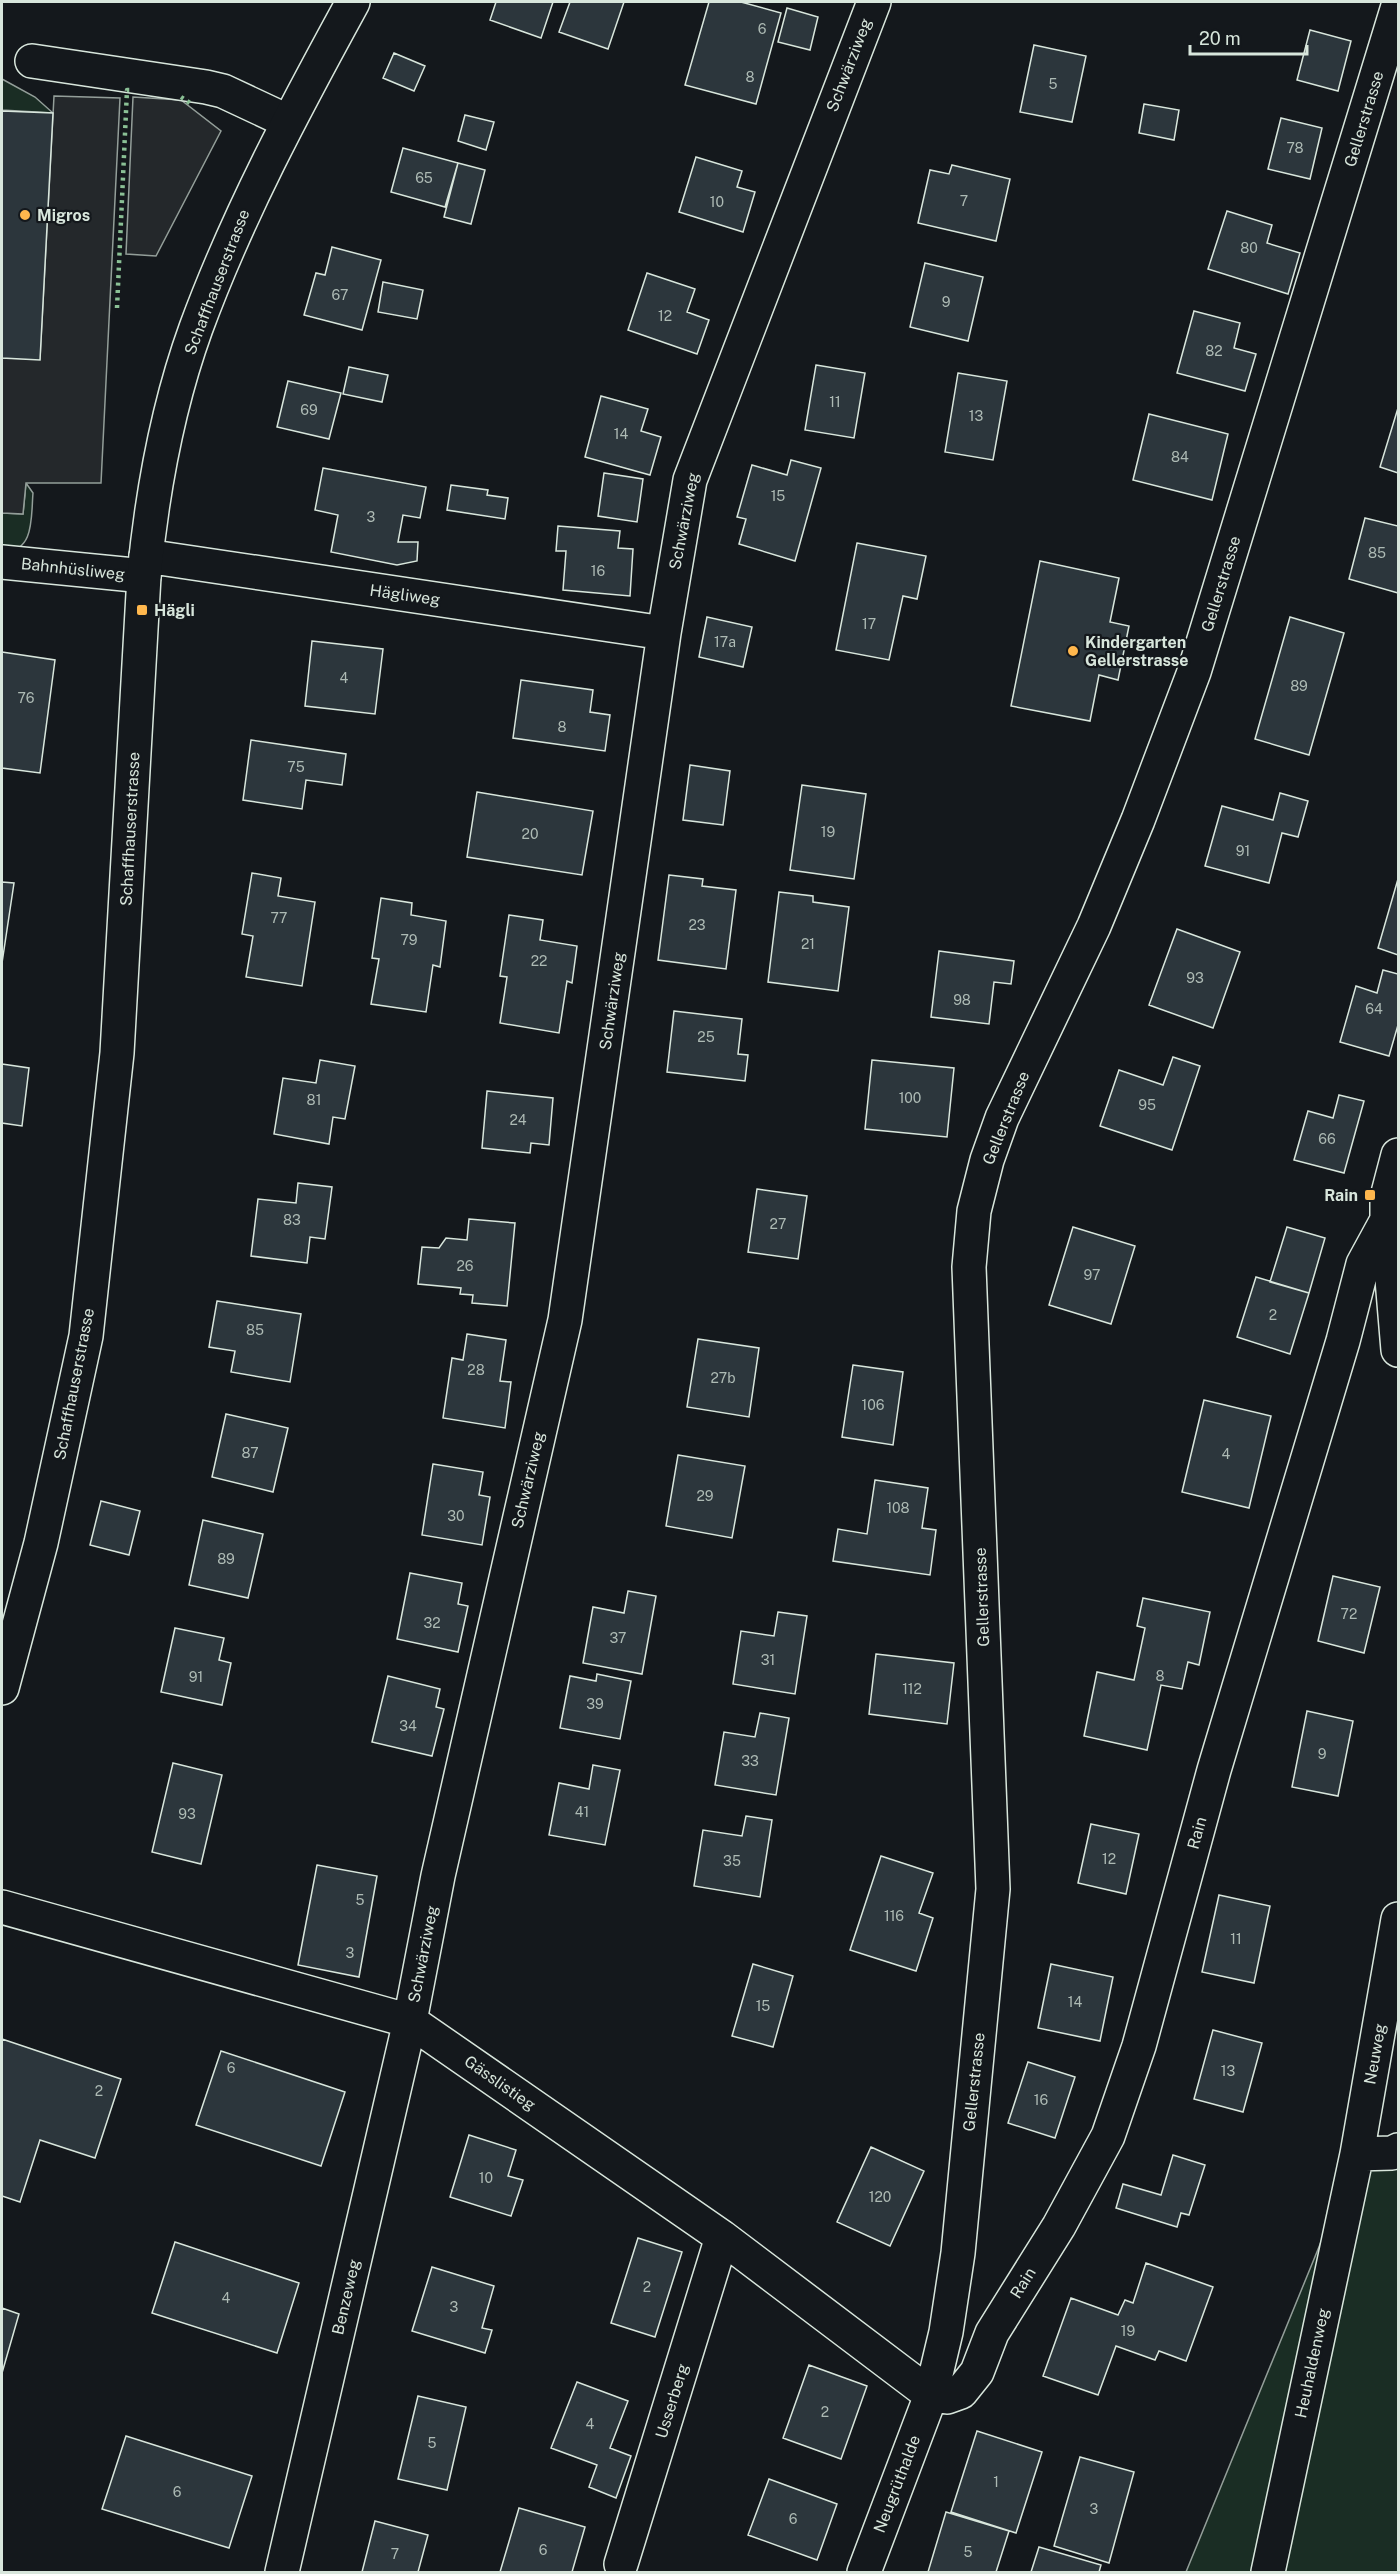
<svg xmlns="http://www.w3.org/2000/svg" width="1400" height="2574" viewBox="0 0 1400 2574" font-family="'Public Sans',sans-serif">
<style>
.green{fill:#1a2d24;stroke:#939e99;stroke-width:1.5}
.parking{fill:#24282b;stroke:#939e99;stroke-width:1.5}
.building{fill:#2c363c;stroke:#d8e6dc;stroke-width:1.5}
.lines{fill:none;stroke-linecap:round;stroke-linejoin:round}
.minor-casing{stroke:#d8e6dc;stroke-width:36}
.major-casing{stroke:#d8e6dc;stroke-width:36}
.minor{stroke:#14181c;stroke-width:33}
.major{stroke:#14181c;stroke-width:33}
.hedge{stroke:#8ac095;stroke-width:4.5;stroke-dasharray:3 4.5;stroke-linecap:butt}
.poi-dot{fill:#ffb74d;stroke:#14181c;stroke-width:2}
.labels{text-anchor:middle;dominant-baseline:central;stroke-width:4.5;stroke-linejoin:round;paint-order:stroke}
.number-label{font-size:14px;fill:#adbab4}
.street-label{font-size:16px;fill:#d8e6dc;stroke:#14181c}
.poi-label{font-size:16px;font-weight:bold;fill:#d8e6dc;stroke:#14181c;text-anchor:start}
</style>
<rect width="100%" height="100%" fill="#14181c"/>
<path class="green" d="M 2,79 L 35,97 L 53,113 L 2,110 Z
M 26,483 L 33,493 C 31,515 35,555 2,550 L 2,513 L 23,514 Z
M 1398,2150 L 1398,2572 L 1186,2572 L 1357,2154 Z"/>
<path class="parking" d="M 54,96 L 120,98 L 101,483 L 26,483 L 23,514 L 2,513 L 2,358 L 40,359 Z
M 133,97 L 181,100 L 221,131 L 156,256 L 126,254 Z"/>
<path class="building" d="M 496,2 L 553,2 L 541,38 L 490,20 Z
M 570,2 L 624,2 L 608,49 L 559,32 Z
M 709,2 L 741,2 L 781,13 L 756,104 L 685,85 Z
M 787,8 L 818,17 L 810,50 L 778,42 Z
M 1310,30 L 1351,41 L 1338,91 L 1297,80 Z
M 1034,45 L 1086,56 L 1072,122 L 1020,112 Z
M 394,53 L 425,66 L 414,91 L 383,78 Z
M 1144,104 L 1179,110 L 1174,140 L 1139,133 Z
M 2,111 L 53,113 L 40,360 L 2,358 Z
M 465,115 L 494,122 L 486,150 L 458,141 Z
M 1281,118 L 1322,128 L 1310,179 L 1268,169 Z
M 403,148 L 458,163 L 445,207 L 391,192 Z
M 696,157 L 742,171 L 737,187 L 755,192 L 743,232 L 679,212 Z
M 458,163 L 485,170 L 471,224 L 444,217 Z
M 952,165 L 1010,179 L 996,241 L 918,223 L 930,170 L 949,174 Z
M 1227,211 L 1272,225 L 1267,243 L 1300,253 L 1288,294 L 1208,269 Z
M 332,247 L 381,260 L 362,330 L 304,315 L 316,273 L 325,275 Z
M 925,263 L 983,277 L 968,341 L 910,327 Z
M 647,273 L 695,289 L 687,312 L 709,320 L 697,354 L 628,330 Z
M 383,282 L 423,290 L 417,319 L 378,312 Z
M 1194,311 L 1240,323 L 1234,348 L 1256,354 L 1245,391 L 1177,373 Z
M 816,365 L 865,373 L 854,438 L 805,430 Z
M 349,367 L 388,375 L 382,402 L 343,394 Z
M 958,373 L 1007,381 L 993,460 L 945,452 Z
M 288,381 L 341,393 L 329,439 L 277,427 Z
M 601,396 L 648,409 L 641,431 L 661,437 L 650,475 L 585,457 Z
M 1398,408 L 1398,473 L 1380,467 Z
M 1149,414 L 1228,434 L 1212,500 L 1133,480 Z
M 791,460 L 821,468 L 795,561 L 739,544 L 746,519 L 737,517 L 752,465 L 787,475 Z
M 323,468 L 426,487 L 420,518 L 403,515 L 398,542 L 418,542 L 417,561 L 397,565 L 331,552 L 338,515 L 315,510 Z
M 604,473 L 643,479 L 637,522 L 598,516 Z
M 451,485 L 488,490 L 487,495 L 508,498 L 505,519 L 447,510 Z
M 1365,518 L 1398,526 L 1398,593 L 1349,579 Z
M 558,526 L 620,531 L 618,548 L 633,549 L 630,596 L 563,590 L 566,551 L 556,551 Z
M 857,543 L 926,556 L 917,599 L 903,596 L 889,660 L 836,650 Z
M 1040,561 L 1119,578 L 1110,622 L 1129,626 L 1118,680 L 1099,675 L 1090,721 L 1011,706 Z
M 707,617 L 752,627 L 743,667 L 699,657 Z
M 1290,617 L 1344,633 L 1309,755 L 1255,739 Z
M 312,641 L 383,649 L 375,714 L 305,706 Z
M 2,652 L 55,660 L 40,773 L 2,768 Z
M 521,680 L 593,690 L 590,712 L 610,715 L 605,751 L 513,738 Z
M 251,740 L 346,754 L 342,785 L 306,780 L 302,809 L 243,800 Z
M 690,765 L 730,771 L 723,825 L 683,820 Z
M 802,785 L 866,794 L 854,879 L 790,870 Z
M 477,792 L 593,811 L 582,875 L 467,857 Z
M 1280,793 L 1308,801 L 1298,837 L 1282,833 L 1269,883 L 1205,866 L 1222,806 L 1273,820 Z
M 252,873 L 281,878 L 278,896 L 315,902 L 302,986 L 246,977 L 253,936 L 242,934 Z
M 669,875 L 703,879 L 702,886 L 736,890 L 726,969 L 658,960 Z
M 1398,879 L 1398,955 L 1378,948 Z
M 2,882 L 14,883 L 2,963 Z
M 779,892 L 813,896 L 813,902 L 849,907 L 838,991 L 768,982 Z
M 381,898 L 412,903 L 411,915 L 446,921 L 440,967 L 433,965 L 426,1012 L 371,1004 L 379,959 L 372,958 Z
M 509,915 L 543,920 L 540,940 L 577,946 L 572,983 L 567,981 L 559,1033 L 500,1023 L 507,977 L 500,976 Z
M 1177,929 L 1240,952 L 1213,1028 L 1149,1005 Z
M 939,951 L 1014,961 L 1011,984 L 994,982 L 989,1024 L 931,1017 Z
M 1383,970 L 1398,974 L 1398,1025 L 1389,1056 L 1340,1042 L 1356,986 L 1377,993 Z
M 674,1011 L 742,1019 L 738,1054 L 748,1055 L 745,1081 L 667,1072 Z
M 1173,1057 L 1200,1066 L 1172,1150 L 1100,1126 L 1119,1070 L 1163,1085 Z
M 320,1060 L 355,1066 L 345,1119 L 333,1117 L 329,1144 L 274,1134 L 283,1078 L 316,1083 Z
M 872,1060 L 954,1068 L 947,1137 L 865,1129 Z
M 2,1064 L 29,1068 L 22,1126 L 2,1123 Z
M 487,1091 L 553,1098 L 549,1145 L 531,1143 L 530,1153 L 482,1148 Z
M 1339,1095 L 1364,1101 L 1344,1173 L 1294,1160 L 1308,1111 L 1333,1118 Z
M 298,1183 L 332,1187 L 325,1239 L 310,1237 L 307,1263 L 251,1256 L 258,1199 L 296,1203 Z
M 757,1189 L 807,1196 L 798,1259 L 748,1252 Z
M 469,1219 L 515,1223 L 507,1306 L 472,1303 L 473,1295 L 460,1294 L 461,1288 L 418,1284 L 422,1247 L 439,1248 L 446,1238 L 467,1240 Z
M 1073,1227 L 1135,1246 L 1111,1324 L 1049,1305 Z
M 1287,1227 L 1325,1238 L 1309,1293 L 1270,1282 Z
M 1256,1277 L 1309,1293 L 1290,1354 L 1237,1337 Z
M 217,1301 L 301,1314 L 290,1382 L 231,1372 L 235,1351 L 209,1347 Z
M 467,1334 L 506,1340 L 500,1381 L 511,1382 L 505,1428 L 443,1418 L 452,1358 L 463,1360 Z
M 698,1339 L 759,1348 L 749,1417 L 687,1407 Z
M 853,1365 L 903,1372 L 893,1445 L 842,1437 Z
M 1204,1400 L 1271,1416 L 1249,1508 L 1182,1492 Z
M 226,1414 L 288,1428 L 273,1492 L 212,1477 Z
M 678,1455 L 745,1466 L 732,1538 L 666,1526 Z
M 433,1464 L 483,1472 L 479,1495 L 490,1497 L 482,1545 L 422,1535 Z
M 875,1480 L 928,1488 L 922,1528 L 936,1530 L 930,1575 L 833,1561 L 838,1529 L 867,1534 Z
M 101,1501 L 140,1511 L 129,1555 L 90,1545 Z
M 203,1520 L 263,1534 L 248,1598 L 189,1585 Z
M 410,1573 L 462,1583 L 458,1604 L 468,1606 L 458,1652 L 397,1639 Z
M 1333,1576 L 1380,1587 L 1364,1653 L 1318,1641 Z
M 628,1591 L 656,1596 L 642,1674 L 583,1663 L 593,1607 L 624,1613 Z
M 1143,1598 L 1210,1612 L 1199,1665 L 1188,1662 L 1182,1689 L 1161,1685 L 1147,1750 L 1084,1736 L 1097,1672 L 1134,1680 L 1145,1628 L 1137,1626 Z
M 778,1612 L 807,1616 L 795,1694 L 733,1684 L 741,1631 L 774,1636 Z
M 175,1628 L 224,1638 L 219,1660 L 231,1663 L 222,1705 L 161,1692 Z
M 876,1654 L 954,1663 L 947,1724 L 869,1714 Z
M 597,1674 L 631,1681 L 620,1739 L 560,1728 L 570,1676 L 596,1681 Z
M 388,1676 L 440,1689 L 436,1707 L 444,1709 L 432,1756 L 372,1742 Z
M 1307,1711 L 1353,1721 L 1338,1796 L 1292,1787 Z
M 760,1713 L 789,1718 L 776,1795 L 715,1785 L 724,1732 L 755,1737 Z
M 173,1763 L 222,1775 L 201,1864 L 152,1852 Z
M 593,1765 L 620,1770 L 605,1845 L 549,1835 L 559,1783 L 589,1789 Z
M 746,1816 L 772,1820 L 760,1897 L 694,1886 L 703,1830 L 742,1836 Z
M 1091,1824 L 1139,1834 L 1126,1894 L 1078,1883 Z
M 881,1856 L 933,1873 L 919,1913 L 933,1918 L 916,1971 L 850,1950 Z
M 317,1865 L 377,1876 L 359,1977 L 298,1965 Z
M 1219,1895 L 1270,1906 L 1254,1983 L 1202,1972 Z
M 753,1964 L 793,1976 L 773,2047 L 732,2036 Z
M 1051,1964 L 1113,1977 L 1100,2041 L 1038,2028 Z
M 1213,2030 L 1262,2043 L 1243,2112 L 1194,2099 Z
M 2,2039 L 121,2079 L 95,2158 L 40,2140 L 20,2202 L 2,2196 Z
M 221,2051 L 345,2092 L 321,2166 L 196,2125 Z
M 1028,2062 L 1075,2077 L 1055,2138 L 1008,2123 Z
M 469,2135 L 516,2150 L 508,2176 L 523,2180 L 511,2216 L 450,2197 Z
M 871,2147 L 924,2171 L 890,2246 L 837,2222 Z
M 1173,2155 L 1205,2165 L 1189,2215 L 1181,2213 L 1177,2227 L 1116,2208 L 1123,2184 L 1161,2195 Z
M 638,2238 L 682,2252 L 655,2337 L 611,2323 Z
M 175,2242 L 299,2283 L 277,2353 L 152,2313 Z
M 1146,2263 L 1213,2287 L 1186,2361 L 1159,2351 L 1155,2360 L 1116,2346 L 1098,2395 L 1043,2376 L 1071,2298 L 1118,2315 L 1125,2300 L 1133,2303 Z
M 432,2267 L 494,2286 L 482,2328 L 492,2330 L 485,2353 L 412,2331 Z
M 2,2308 L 19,2314 L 2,2373 Z
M 809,2365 L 867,2386 L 841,2459 L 783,2438 Z
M 577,2382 L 628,2401 L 610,2448 L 631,2456 L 616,2498 L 589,2487 L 597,2465 L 551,2448 Z
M 418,2396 L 466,2407 L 447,2490 L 398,2479 Z
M 977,2431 L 1042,2452 L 1016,2533 L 951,2512 Z
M 126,2436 L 252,2476 L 229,2548 L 102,2509 Z
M 1080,2457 L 1134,2472 L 1109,2563 L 1054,2546 Z
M 769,2479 L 837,2504 L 817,2560 L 748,2535 Z
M 519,2508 L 585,2527 L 572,2572 L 574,2572 L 500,2572 Z
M 946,2512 L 1009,2531 L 996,2572 L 928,2572 Z
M 375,2521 L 428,2535 L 418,2572 L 362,2572 Z
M 1039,2547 L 1101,2565 L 1099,2572 L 1031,2572 Z"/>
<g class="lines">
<defs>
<path id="minor" d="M 32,61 L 206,87 L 223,91 L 287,121
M 146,556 L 664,633
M 2,562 L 144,576
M 1398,1155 L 1387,1197 L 1387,1220 L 1398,1350
M 2,1907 L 410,2021 L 722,2237 L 931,2395
M 1357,2154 L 1392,2153 L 1398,2150
M 931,2395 L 947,2397 L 961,2392 L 977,2372 L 992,2333 L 1059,2226 L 1108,2136 L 1139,2046 L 1214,1770 L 1343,1341 L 1363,1264 L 1387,1220
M 621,2564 L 722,2237
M 282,2572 L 410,2021 L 438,1876 L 565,1320 L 664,633 L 690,480 L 874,2
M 864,2572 L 931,2395 L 946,2332 L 958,2253 L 993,1889 L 969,1267 L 974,1211 L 987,1160 L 1002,1118 L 1094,926 L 1138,820 L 1194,672 L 1398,6
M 1268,2572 L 1357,2154 L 1398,1919"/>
<path id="major" d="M 2,1688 L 41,1543 L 86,1336 L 117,1053 L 144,576 C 152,493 167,408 196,328 C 238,214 295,108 353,2"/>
</defs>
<use href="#minor" class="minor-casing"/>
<use href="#major" class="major-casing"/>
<use href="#minor" class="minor"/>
<use href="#major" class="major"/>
<path class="hedge" d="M 181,97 L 190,103
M 117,308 L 127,90 L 131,90"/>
</g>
<g class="poi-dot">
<circle cx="25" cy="215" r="6"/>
<rect x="136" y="604" width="12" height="12" rx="3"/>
<circle cx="1073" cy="651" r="6"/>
<rect x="1364" y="1189" width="12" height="12" rx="3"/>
</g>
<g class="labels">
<g class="number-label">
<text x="762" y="29">6</text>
<text x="750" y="77">8</text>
<text x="1053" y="84">5</text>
<text x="1295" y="148">78</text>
<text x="424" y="178">65</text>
<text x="964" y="201">7</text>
<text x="717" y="202">10</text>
<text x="1249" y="248">80</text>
<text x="340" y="295">67</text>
<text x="946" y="302">9</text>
<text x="665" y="316">12</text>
<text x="1214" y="351">82</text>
<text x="835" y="402">11</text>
<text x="309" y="410">69</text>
<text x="976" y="416">13</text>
<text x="621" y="434">14</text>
<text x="1180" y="457">84</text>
<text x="778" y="496">15</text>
<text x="371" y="517">3</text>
<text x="1377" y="553">85</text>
<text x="598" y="571">16</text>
<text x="869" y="624">17</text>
<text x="725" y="642">17a</text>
<text x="344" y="678">4</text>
<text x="1299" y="686">89</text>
<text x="26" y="698">76</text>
<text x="562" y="727">8</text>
<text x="296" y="767">75</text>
<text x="828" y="832">19</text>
<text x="530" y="834">20</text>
<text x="1243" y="851">91</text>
<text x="279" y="918">77</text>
<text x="697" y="925">23</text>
<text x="409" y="940">79</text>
<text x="808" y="944">21</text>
<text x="539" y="961">22</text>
<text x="1195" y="978">93</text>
<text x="962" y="1000">98</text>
<text x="1374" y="1009">64</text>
<text x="706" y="1037">25</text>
<text x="910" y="1098">100</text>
<text x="314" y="1100">81</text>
<text x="1147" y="1105">95</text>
<text x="518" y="1120">24</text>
<text x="1327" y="1139">66</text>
<text x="292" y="1220">83</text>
<text x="778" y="1224">27</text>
<text x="465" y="1266">26</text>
<text x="1092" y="1275">97</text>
<text x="1273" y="1315">2</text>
<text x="255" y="1330">85</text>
<text x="476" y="1370">28</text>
<text x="723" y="1378">27b</text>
<text x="873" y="1405">106</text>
<text x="250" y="1453">87</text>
<text x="1226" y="1454">4</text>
<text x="705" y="1496">29</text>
<text x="898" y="1508">108</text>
<text x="456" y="1516">30</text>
<text x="226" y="1559">89</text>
<text x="1349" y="1614">72</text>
<text x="432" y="1623">32</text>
<text x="618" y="1638">37</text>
<text x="768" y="1660">31</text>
<text x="1160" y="1676">8</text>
<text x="196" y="1677">91</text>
<text x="912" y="1689">112</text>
<text x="595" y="1704">39</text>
<text x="408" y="1726">34</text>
<text x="1322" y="1754">9</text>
<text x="750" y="1761">33</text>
<text x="582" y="1812">41</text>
<text x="187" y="1814">93</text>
<text x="1109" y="1859">12</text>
<text x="732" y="1861">35</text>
<text x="360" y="1900">5</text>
<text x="894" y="1916">116</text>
<text x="1236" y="1939">11</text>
<text x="350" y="1953">3</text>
<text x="1075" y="2002">14</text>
<text x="763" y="2006">15</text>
<text x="231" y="2068">6</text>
<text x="1228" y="2071">13</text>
<text x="99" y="2091">2</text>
<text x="1041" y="2100">16</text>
<text x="486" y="2178">10</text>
<text x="880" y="2197">120</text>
<text x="647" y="2287">2</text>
<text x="226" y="2298">4</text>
<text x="454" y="2307">3</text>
<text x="1128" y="2331">19</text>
<text x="825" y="2412">2</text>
<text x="590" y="2424">4</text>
<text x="432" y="2443">5</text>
<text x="996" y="2482">1</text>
<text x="177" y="2492">6</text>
<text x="1094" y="2509">3</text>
<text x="793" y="2519">6</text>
<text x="543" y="2550">6</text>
<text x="968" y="2552">5</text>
<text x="395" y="2554">7</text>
</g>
<g class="street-label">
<text transform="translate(849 65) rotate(-69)">Schwärziweg</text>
<text transform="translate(1364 119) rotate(-73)">Gellerstrasse</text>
<text transform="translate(217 282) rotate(-69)">Schaffhauserstrasse</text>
<text transform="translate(684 521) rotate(-79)">Schwärziweg</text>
<text transform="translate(73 569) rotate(6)">Bahnhüsliweg</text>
<text transform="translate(1221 584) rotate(-73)">Gellerstrasse</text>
<text transform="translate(405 595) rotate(8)">Hägliweg</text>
<text transform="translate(130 829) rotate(-87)">Schaffhauserstrasse</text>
<text transform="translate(612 1001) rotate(-82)">Schwärziweg</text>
<text transform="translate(1006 1118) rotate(-68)">Gellerstrasse</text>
<text transform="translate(74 1384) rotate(-79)">Schaffhauserstrasse</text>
<text transform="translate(528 1480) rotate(-77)">Schwärziweg</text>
<text transform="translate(982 1597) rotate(-92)">Gellerstrasse</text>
<text transform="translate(1197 1833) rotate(-75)">Rain</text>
<text transform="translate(423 1954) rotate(-79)">Schwärziweg</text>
<text transform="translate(1375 2054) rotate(-80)">Neuweg</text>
<text transform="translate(974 2082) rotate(-84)">Gellerstrasse</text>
<text transform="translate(500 2083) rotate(35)">Gässlistieg</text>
<text transform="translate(1023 2283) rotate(-58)">Rain</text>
<text transform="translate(346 2297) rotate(-77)">Benzeweg</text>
<text transform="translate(1312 2363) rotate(-78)">Heuhaldenweg</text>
<text transform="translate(672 2401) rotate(-73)">Usserberg</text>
<text transform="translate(897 2484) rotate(-69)">Neugrüthalde</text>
</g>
<g class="poi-label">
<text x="37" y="215">Migros</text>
<text x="154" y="610">Hägli</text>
<text x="1085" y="642">Kindergarten<tspan x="1085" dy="18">Gellerstrasse</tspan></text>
<text x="1358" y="1195" text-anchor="end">Rain</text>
</g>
</g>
<rect width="1400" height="2574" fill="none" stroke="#d8e6dc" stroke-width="6"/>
<path d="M1190 45v9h117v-9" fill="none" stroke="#d8e6dc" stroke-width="3"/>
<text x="1199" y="45" font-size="18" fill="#d8e6dc" stroke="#14181c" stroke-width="4.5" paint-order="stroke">20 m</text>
</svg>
